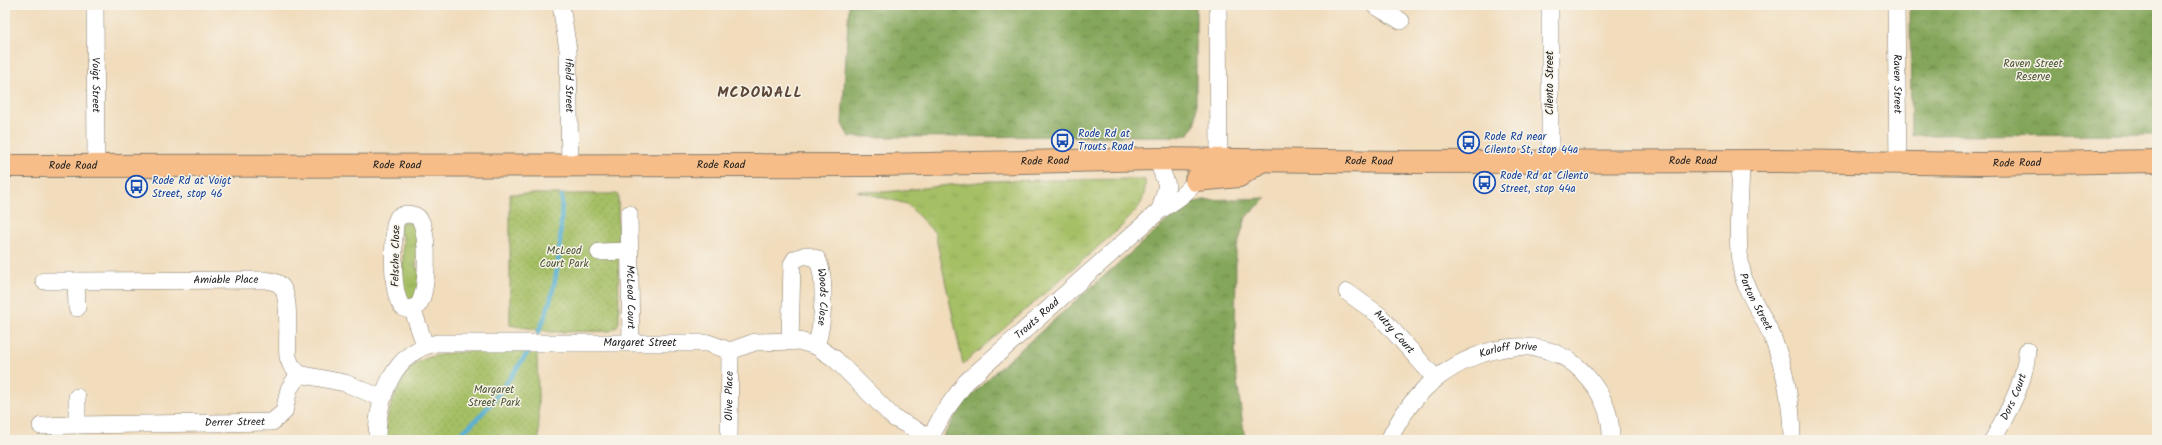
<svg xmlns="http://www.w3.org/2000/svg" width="2162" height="445" viewBox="0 0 2162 445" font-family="Kalam,sans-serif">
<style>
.grass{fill:url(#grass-tufts);stroke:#606e40}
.forest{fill:url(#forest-crowns);stroke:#50613b}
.park{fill:url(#park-dots);stroke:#606e40}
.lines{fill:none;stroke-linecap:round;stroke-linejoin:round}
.stream{stroke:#57b1d5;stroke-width:4.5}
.minor-casing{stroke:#867c6c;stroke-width:18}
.major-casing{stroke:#867c6c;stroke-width:24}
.minor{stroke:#fff;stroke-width:17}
.major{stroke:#f7bd88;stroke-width:22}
.labels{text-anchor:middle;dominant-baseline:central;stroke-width:3;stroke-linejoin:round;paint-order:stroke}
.park-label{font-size:11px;fill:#4c5536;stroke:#f7f3e8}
.street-label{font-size:11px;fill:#1c1c1c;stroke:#f7f3e8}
.transit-label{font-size:11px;fill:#164399;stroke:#f7f3e8;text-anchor:start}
.district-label{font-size:15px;font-weight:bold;letter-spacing:1px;fill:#5d4738;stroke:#f7f3e8}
</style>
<defs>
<pattern id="grass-tufts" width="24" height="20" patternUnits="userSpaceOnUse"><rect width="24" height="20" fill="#a5bf65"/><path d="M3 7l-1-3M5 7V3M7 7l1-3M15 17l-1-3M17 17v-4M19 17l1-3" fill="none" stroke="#8da457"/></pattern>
<pattern id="forest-crowns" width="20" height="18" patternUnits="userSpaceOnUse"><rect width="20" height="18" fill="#84a65a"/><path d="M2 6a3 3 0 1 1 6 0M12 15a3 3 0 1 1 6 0" fill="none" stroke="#6b864a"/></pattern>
<pattern id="park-dots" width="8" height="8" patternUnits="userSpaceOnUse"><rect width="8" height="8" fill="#a5bf65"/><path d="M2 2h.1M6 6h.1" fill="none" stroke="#8da457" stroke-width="1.8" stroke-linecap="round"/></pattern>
</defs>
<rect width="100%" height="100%" fill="#f7f3e8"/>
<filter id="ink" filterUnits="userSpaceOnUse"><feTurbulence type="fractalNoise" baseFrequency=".025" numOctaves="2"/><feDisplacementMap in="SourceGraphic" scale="8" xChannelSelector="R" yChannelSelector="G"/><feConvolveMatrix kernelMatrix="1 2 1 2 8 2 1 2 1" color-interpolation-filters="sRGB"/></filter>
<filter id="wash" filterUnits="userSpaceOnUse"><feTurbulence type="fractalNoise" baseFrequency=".012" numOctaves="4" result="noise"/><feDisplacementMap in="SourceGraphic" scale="16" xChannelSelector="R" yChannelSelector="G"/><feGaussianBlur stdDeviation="0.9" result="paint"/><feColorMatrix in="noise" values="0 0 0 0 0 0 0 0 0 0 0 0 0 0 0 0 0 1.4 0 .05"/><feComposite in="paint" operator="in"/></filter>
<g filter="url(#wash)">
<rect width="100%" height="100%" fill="#f1dcbc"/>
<path class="grass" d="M 1139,179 L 1145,180 C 1146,204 1137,209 1122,226 L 963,364 L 935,233 L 907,204 L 857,191 L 886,192 L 988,181 Z
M 411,222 L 422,242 L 417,245 L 416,269 L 420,269 L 419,295 L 406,303 L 398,270 L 403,269 L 403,235 L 399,234 L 400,223 Z"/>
<path class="forest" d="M 849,5 L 1196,5 L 1196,122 L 1189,134 L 1181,136 L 849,137 L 842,124 Z
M 1910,5 L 2157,5 L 2157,134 L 1911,135 Z
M 1267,198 L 1246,217 L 1236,251 L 1235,366 L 1245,440 L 941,440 L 962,405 L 996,371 L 1186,204 L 1204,200 Z"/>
<path class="park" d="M 510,194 L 618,194 L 619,321 L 617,327 L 610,331 L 552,332 L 510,325 Z
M 537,350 L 539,440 L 386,440 C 385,423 389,408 396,393 C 400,384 407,372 414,365 C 434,347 509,351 537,350 Z"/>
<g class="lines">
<path class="stream" d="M 538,333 C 559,289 561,244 562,196
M 451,440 C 483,421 508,380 529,351"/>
</g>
</g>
<g filter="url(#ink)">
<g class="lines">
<defs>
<g id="minor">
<path id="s1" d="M 95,5 L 96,165"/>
<path id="s2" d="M 561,5 L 568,50 L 570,166"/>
<path d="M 1218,5 L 1219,159"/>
<path d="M 1374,5 L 1401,21"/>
<path d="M 1550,5 L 1550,162"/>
<path id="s3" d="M 1896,5 L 1898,163"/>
<path d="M 1157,159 L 1167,185 L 1160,210"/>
<path id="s4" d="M 1741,161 C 1741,194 1735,235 1741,267 C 1745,292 1762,313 1772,336 C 1785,368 1792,405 1792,440"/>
<path d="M 406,214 C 412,214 417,215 420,220 C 429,234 428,289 419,304 C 386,333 394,236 395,224 L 398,217 Z"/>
<path id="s5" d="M 629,214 L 631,342"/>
<path d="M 599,252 L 629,251"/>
<path d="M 44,281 L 76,281 L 77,308"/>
<path id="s6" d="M 76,281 L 265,280 C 270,281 276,281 280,285 C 292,295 286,341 288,357 L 291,365 L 299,374"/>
<path id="s7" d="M 1347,292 L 1379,315 L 1436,379"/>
<path d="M 412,308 L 425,345"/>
<path id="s8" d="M 790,342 L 792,264 L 795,259 L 806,255 L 817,259 C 827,278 823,326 816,346"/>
<path id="s9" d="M 77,425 L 272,422 L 284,412 L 289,389 L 299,374 L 345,383 L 382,398"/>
<path d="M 41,426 L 77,425 L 77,397"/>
<path id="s10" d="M 377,440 C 377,400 392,351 437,343 L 708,343 L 730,351 L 755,342 L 799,341 L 816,346 L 835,359 L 894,418 L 930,437"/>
<path id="s11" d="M 729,440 L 730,351"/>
<path id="s12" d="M 929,440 L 944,412 L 966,382 L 1160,210 C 1176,201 1196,188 1201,169"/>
<path id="s13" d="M 1389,440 C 1400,417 1416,394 1437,378 C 1482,344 1549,329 1589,379 C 1603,396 1612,417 1611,440"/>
<path id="s14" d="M 1993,440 C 2008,411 2025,384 2027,351"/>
</g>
<g id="major">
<path id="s15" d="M 5,166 L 878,165 L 1157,159 L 1406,162 L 1777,161 L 1983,164 L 2157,161"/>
<path d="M 1196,180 L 1239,176 L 1262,160"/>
</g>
</defs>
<use href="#minor" class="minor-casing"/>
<use href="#major" class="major-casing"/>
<use href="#minor" class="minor"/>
<use href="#major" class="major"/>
</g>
</g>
<defs>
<symbol id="bus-ring" viewBox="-11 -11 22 22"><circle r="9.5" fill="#f7f3e8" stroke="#1a4fb4" stroke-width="1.5"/><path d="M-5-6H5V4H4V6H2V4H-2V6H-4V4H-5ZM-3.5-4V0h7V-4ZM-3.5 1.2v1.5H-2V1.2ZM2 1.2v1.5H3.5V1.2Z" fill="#1a4fb4"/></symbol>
</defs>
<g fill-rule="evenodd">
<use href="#bus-ring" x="1050" y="128" width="25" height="25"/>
<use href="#bus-ring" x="1456" y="130" width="25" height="25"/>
<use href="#bus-ring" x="1472" y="170" width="25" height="25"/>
<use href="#bus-ring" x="124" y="174" width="25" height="25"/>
</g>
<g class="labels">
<g class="park-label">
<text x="2033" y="64">Raven Street<tspan x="2033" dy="13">Reserve</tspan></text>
<text x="564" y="251">McLeod<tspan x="564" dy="13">Court Park</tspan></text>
<text x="494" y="390">Margaret<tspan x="494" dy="13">Street Park</tspan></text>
</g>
<g class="street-label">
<text transform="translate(1550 83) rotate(-90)">Cilento Street</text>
<text stroke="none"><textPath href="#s3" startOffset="79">Raven Street</textPath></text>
<text stroke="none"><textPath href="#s1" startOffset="80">Voigt Street</textPath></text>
<text stroke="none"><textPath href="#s2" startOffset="81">Ifield Street</textPath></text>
<text stroke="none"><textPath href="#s15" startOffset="1040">Rode Road</textPath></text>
<text stroke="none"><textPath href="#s15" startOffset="1364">Rode Road</textPath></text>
<text stroke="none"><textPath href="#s15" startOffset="1688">Rode Road</textPath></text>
<text stroke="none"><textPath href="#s15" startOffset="2012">Rode Road</textPath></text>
<text stroke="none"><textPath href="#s15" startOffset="392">Rode Road</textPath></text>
<text stroke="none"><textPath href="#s15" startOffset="68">Rode Road</textPath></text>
<text stroke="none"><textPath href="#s15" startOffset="716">Rode Road</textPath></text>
<text transform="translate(396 256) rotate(-89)">Felsche Close</text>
<text stroke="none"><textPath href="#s6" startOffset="150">Amiable Place</textPath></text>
<text stroke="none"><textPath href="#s5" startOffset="83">McLeod Court</textPath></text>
<text stroke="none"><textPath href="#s8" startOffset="146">Woods Close</textPath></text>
<text stroke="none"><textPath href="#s4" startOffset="144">Parton Street</textPath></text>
<text stroke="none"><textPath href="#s12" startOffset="164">Trouts Road</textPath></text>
<text stroke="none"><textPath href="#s7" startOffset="62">Autry Court</textPath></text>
<text stroke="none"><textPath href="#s10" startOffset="327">Margaret Street</textPath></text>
<text stroke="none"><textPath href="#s13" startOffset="157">Karloff Drive</textPath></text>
<text stroke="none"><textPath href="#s11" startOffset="44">Olive Place</textPath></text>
<text stroke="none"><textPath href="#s14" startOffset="48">Dors Court</textPath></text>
<text stroke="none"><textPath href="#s9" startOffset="158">Derrer Street</textPath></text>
</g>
<g class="transit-label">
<text x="1078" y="134">Rode Rd at<tspan x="1078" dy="13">Trouts Road</tspan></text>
<text x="1484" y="137">Rode Rd near<tspan x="1484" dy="13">Cilento St, stop 44a</tspan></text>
<text x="1500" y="176">Rode Rd at Cilento<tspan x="1500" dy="13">Street, stop 44a</tspan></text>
<text x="152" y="181">Rode Rd at Voigt<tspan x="152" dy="13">Street, stop 46</tspan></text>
</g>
<g class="district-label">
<text x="760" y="93">MCDOWALL</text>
</g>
</g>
<rect width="2162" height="445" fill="none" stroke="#f7f3e8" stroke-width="20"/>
</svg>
